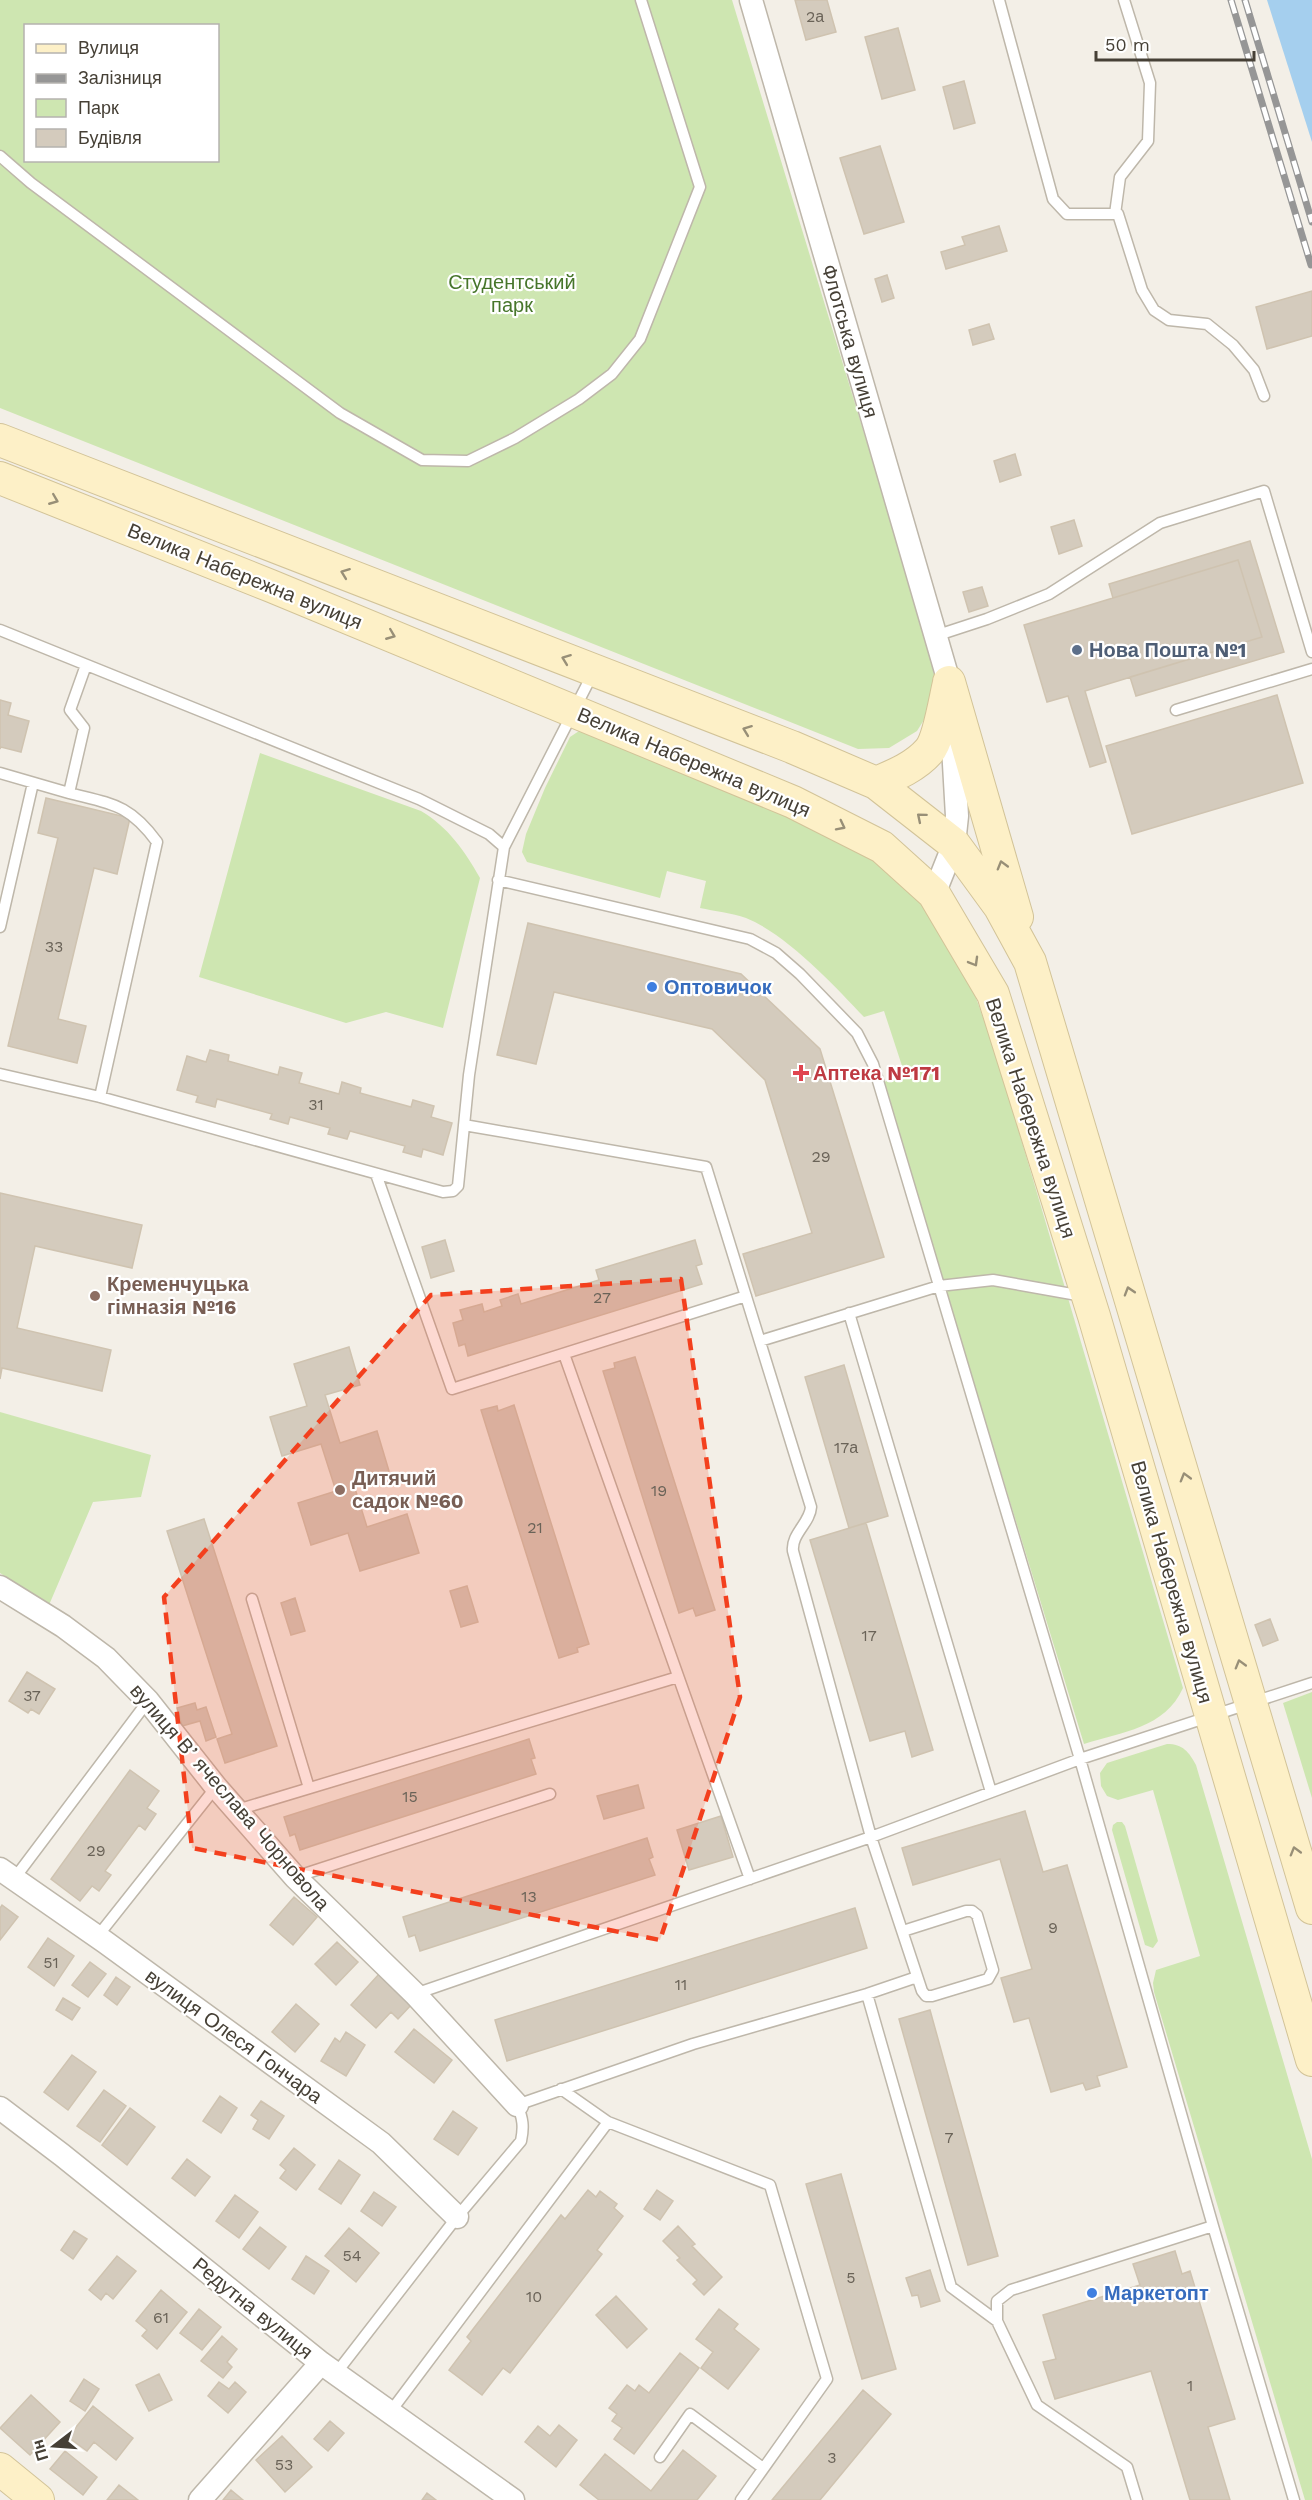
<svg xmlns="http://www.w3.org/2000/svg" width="1312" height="2500" viewBox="0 0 1312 2500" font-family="'Work Sans',sans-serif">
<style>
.green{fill:#cee6b1;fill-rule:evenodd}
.water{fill:#a5cfee}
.building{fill:#d4cbbd;stroke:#cfc3b0;stroke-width:1.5}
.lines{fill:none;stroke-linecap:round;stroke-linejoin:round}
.lane-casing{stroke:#beb7aa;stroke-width:13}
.street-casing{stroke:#beb7aa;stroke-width:25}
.secondary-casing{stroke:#d2c398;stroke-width:34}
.lane{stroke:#fff;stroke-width:10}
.street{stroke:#fff;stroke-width:22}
.secondary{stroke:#fdf0c7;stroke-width:32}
.rail-casing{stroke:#969696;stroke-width:7}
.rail{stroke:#fff;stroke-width:4.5;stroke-dasharray:14;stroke-linecap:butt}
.oneway{stroke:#988f77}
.marked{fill:#f3401e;fill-opacity:0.2;stroke:#f3401e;stroke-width:4.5;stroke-dasharray:12 8;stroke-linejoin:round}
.service-dot{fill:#5c6f8a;stroke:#fff;stroke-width:2}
.shop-dot{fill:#3f7fe0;stroke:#fff;stroke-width:2}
.health-dot{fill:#e0444e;stroke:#fff;stroke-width:2}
.education-dot{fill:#8d6e63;stroke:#fff;stroke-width:2}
.labels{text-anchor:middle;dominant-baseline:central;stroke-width:4.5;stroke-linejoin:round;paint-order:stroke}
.number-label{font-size:16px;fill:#6a6358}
.park-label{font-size:20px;fill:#47762b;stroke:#fff}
.street-label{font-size:20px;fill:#464036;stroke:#fff}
.service-label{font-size:20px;font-weight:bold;fill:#4e5e75;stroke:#fff;text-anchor:start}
.shop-label{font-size:20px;font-weight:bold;fill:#366cbe;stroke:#fff;text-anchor:start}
.health-label{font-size:20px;font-weight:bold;fill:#be3a42;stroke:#fff;text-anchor:start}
.education-label{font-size:20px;font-weight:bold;fill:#785e54;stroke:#fff;text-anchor:start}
</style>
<rect width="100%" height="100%" fill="#f3efe7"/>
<path class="green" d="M 0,0 L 732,0 L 914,597 L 935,678 L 932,707 L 917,731 L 889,748 L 858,749 L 0,408 ZM 26,26 L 218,26 L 218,160 L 26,160 Z
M 582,729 L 604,730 L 881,859 L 922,900 L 975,995 L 996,1054 L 1183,1688 C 1165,1728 1122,1732 1084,1744 L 935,1256 L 884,1082 L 905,1075 L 884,1011 L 864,1017 C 834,985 786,934 746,918 C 732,913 714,911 700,908 L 706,881 L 667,871 L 660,898 L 527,862 L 522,852 L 526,834 L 545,788 L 570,737 Z
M 260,753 L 421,811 C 448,827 465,851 480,878 L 443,1028 L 386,1012 L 346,1023 L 199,977 Z
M 0,1412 L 151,1455 L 141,1497 L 93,1502 L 49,1605 L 0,1573 Z
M 1312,1692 L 1312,1798 L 1283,1703 Z
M 1167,1744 C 1183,1744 1189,1752 1196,1765 L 1312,2159 L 1312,2500 L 1305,2500 L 1154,1992 L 1153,1983 L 1156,1970 L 1200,1956 L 1153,1790 L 1118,1800 L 1107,1796 L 1101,1786 L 1100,1773 L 1107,1763 Z
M 1117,1822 L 1122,1822 L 1125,1826 L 1158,1941 L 1153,1948 L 1145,1945 L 1112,1830 L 1113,1825 Z"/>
<path class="water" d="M 1267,0 L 1312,0 L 1312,142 Z"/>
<path class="building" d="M 795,0 L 827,0 L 836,32 L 806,40 Z
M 898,28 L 915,90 L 882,99 L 865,37 Z
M 964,81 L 975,123 L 954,129 L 943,87 Z
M 880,146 L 904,222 L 864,234 L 840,158 Z
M 999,226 L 1007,251 L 946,269 L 941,252 L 965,245 L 962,237 Z
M 887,275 L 894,298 L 882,302 L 875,279 Z
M 1312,291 L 1312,336 L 1267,349 L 1256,307 Z
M 989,324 L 994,339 L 973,345 L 969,330 Z
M 1015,454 L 1021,475 L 1000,482 L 994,461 Z
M 1074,520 L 1082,546 L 1059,554 L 1051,527 Z
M 1250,541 L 1284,652 L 1136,696 L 1130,677 L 1262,637 L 1238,560 L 1113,598 L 1109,584 Z
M 1238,560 L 1262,637 L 1085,691 L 1106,762 L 1090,767 L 1068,696 L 1047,702 L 1024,625 Z
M 982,587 L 988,606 L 969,612 L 963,592 Z
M 1277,695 L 1303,783 L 1132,834 L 1106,746 Z
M 0,700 L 11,703 L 8,715 L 29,721 L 21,752 L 1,747 L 0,749 Z
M 46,798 L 130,818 L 117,874 L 94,868 L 58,1019 L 86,1026 L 77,1063 L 8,1046 L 58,838 L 38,833 Z
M 528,923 L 741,974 L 820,1049 L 884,1257 L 756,1296 L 743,1254 L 812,1233 L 765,1080 L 712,1029 L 554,992 L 536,1064 L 497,1055 Z
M 210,1050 L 229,1055 L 228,1061 L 278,1075 L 280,1067 L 302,1073 L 299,1083 L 339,1094 L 342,1082 L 361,1088 L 360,1093 L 411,1107 L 413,1100 L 434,1106 L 431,1117 L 452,1123 L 443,1155 L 423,1149 L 421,1157 L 403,1152 L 405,1146 L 350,1131 L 347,1139 L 328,1134 L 330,1128 L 290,1117 L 288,1124 L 270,1119 L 272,1114 L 217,1099 L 215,1107 L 196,1102 L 198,1096 L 177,1090 L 187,1056 L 206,1062 Z
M 0,1193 L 142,1225 L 132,1268 L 35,1246 L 17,1328 L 111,1350 L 102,1391 L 2,1368 L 0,1379 Z
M 445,1240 L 454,1271 L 431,1278 L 422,1247 Z
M 695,1240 L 702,1264 L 696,1266 L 702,1284 L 468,1356 L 465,1344 L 459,1346 L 453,1323 L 463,1320 L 460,1310 L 482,1304 L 484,1312 L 502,1306 L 500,1300 L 518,1294 L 521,1304 L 599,1280 L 596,1270 Z
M 349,1347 L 360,1385 L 325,1395 L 340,1443 L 377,1431 L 389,1471 L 353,1482 L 367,1527 L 407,1514 L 419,1553 L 360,1571 L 348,1533 L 311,1545 L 298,1503 L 336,1491 L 321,1444 L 282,1456 L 270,1417 L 307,1406 L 294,1364 Z
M 635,1357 L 715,1610 L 696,1616 L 693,1608 L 679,1613 L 603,1371 L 615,1368 L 614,1363 Z
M 844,1365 L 888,1516 L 849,1528 L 805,1377 Z
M 514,1405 L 589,1644 L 577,1648 L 578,1652 L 559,1658 L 481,1410 L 497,1406 L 498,1411 Z
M 204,1519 L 277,1746 L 225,1763 L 217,1739 L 232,1734 L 167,1531 Z
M 866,1523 L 933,1750 L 912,1757 L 905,1731 L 870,1741 L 810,1540 Z
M 467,1586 L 478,1622 L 461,1627 L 450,1591 Z
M 295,1598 L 305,1631 L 291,1635 L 281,1603 Z
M 1270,1619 L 1278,1640 L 1263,1646 L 1255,1625 Z
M 27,1672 L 55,1689 L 39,1714 L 31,1709 L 28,1713 L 9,1701 Z
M 195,1703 L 197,1710 L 206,1707 L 216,1737 L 206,1741 L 200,1721 L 182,1726 L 177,1708 Z
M 529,1739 L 535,1758 L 531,1759 L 536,1774 L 300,1850 L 295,1834 L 290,1836 L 284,1817 Z
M 130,1770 L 159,1791 L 147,1808 L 156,1814 L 145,1830 L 139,1825 L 105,1871 L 111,1875 L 99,1891 L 92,1886 L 80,1901 L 51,1879 Z
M 638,1785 L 644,1808 L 604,1819 L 597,1796 Z
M 1025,1811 L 1043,1872 L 1067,1865 L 1127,2067 L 1097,2076 L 1100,2086 L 1086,2090 L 1083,2083 L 1051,2092 L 1029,2018 L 1014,2022 L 1001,1978 L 1032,1969 L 1000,1859 L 913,1885 L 902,1848 Z
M 721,1816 L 733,1857 L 689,1870 L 677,1830 Z
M 647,1838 L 653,1857 L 649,1859 L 655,1875 L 420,1951 L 415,1935 L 409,1937 L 403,1917 Z
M 294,1897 L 317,1917 L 293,1945 L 270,1925 Z
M 2,1905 L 18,1917 L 0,1940 L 0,1908 Z
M 855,1908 L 867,1948 L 507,2061 L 495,2020 Z
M 48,1938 L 74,1956 L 54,1986 L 28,1967 Z
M 337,1942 L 358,1962 L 336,1985 L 315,1964 Z
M 90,1962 L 106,1974 L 88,1997 L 72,1985 Z
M 379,1974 L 412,2004 L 398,2019 L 391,2012 L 376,2028 L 351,2005 Z
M 116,1977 L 130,1987 L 117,2005 L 104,1995 Z
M 63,1998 L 80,2008 L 72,2020 L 56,2010 Z
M 296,2004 L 319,2024 L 295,2052 L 272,2032 Z
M 930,2010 L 998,2256 L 968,2265 L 899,2019 Z
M 414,2029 L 452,2060 L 434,2083 L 395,2052 Z
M 346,2032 L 365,2045 L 346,2076 L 321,2061 L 335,2038 L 340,2042 Z
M 72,2055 L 96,2072 L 68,2110 L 44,2092 Z
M 104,2090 L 126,2106 L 100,2142 L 77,2126 Z
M 220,2096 L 237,2108 L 221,2133 L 203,2121 Z
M 261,2101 L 284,2116 L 269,2139 L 253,2129 L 258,2120 L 251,2115 Z
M 130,2108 L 155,2127 L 127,2165 L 102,2145 Z
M 453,2111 L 477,2128 L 458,2155 L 434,2139 Z
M 294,2148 L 315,2165 L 296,2190 L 280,2178 L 286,2170 L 280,2165 Z
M 187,2159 L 210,2177 L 195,2196 L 172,2178 Z
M 339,2160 L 360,2175 L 341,2204 L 319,2189 Z
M 841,2174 L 896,2369 L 862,2379 L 806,2184 Z
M 588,2190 L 596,2197 L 600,2191 L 617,2204 L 614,2208 L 623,2216 L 597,2250 L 602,2254 L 510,2373 L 503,2368 L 482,2395 L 449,2370 L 471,2341 L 467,2337 L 561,2215 L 565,2219 Z
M 657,2190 L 673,2201 L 660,2220 L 644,2209 Z
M 374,2192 L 396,2207 L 382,2226 L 361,2211 Z
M 235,2195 L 258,2212 L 239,2238 L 216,2221 Z
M 678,2226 L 695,2244 L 692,2246 L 722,2277 L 704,2295 L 693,2284 L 697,2280 L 677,2260 L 680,2258 L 663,2241 Z
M 260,2227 L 286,2247 L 269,2269 L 243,2249 Z
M 349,2228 L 379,2253 L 356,2282 L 325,2256 Z
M 74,2231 L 87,2239 L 73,2259 L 61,2250 Z
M 1175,2251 L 1182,2274 L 1190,2271 L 1235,2419 L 1208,2427 L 1230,2500 L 1190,2500 L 1151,2371 L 1055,2399 L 1043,2362 L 1056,2359 L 1043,2315 L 1140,2285 L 1133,2264 Z
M 117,2256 L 136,2271 L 113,2299 L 106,2293 L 101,2300 L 89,2290 Z
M 306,2256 L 329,2271 L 314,2294 L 292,2279 Z
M 930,2270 L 940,2301 L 921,2307 L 918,2295 L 912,2296 L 906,2278 Z
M 161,2290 L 187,2312 L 157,2349 L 142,2336 L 147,2330 L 136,2321 Z
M 616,2296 L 647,2329 L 627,2348 L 596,2315 Z
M 199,2309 L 221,2327 L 202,2350 L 180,2333 Z
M 719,2309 L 738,2324 L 734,2329 L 759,2349 L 728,2389 L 701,2368 L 713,2352 L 696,2339 Z
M 222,2336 L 237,2349 L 227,2362 L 232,2367 L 223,2378 L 201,2361 Z
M 680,2353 L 699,2368 L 634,2454 L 614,2439 L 622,2428 L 612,2421 L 617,2414 L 609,2408 L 627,2385 L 635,2391 L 639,2385 L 649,2393 Z
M 159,2374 L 172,2400 L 149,2411 L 136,2385 Z
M 84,2379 L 99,2389 L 85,2411 L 70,2401 Z
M 219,2382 L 229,2389 L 235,2382 L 246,2392 L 228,2413 L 208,2396 Z
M 863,2390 L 891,2414 L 820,2500 L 772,2500 Z
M 31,2395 L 60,2422 L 30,2455 L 0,2428 Z
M 93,2406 L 133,2438 L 116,2460 L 94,2442 L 87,2451 L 68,2437 Z
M 330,2421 L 344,2433 L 328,2451 L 314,2439 Z
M 559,2425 L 577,2440 L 556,2467 L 525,2442 L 538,2426 L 550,2436 Z
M 282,2436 L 312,2467 L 285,2492 L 256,2460 Z
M 683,2450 L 716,2476 L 697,2500 L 599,2500 L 580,2485 L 605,2454 L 651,2491 Z
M 65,2451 L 97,2477 L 83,2495 L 50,2469 Z
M 119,2485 L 138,2500 L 107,2500 Z
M 231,2490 L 243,2500 L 223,2500 Z
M 427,2493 L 436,2500 L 422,2500 Z"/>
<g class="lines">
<defs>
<path id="lane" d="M 999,0 L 1053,199 L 1067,214 L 1118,214 L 1142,290 L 1154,310 L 1169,320 L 1207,324 L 1233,345 L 1254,370 L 1264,396
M 0,156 L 31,183 L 340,413 L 422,460 L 468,461 L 515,438 L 579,399 L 612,374 L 640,339 L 700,187 L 641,0
M 1115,214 L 1120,177 L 1148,141 L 1150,83 L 1124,0
M 0,630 L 419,799 L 489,834 L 504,847 L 593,673
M 935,636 L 987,619 L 1049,594 L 1160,523 L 1264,491 L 1312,652
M 86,665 L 70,710 L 84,728 L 69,793 C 112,804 129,804 157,842 L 100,1097
M 1176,710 L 1312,669
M 0,773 L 69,793
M 498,880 L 750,939 L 776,953 L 800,974 L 857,1033 L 873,1064 L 1080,1759 L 1213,2226 L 1294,2500
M 0,927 L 33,783
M 0,1074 L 100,1097 L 443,1192 L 453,1191 L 458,1186 L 469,1075 L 504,847
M 464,1125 L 706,1167 L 811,1507 C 810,1523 791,1534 793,1551 L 871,1837 L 922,1991 L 926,1996 L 932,1996 L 988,1979 L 993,1970 L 977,1915 L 972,1911 L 966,1911 L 903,1931
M 376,1174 L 452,1389 L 746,1296
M 849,1313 L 991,1792
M 760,1341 L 939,1286 L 993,1280 L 1083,1296
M 564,1354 L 750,1879
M 252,1599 L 309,1788
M 237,1810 L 678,1677
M 295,1877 L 550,1794
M 14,1879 L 148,1701
M 97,1937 L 216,1787
M 415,1994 L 871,1837 L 1080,1759 L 1312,1683
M 867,1994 L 951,2287 L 997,2321
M 561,2089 L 608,2122 L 770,2185 L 827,2379 L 741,2500
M 337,2372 L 457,2217 L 521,2141 C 524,2127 523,2118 517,2105 L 693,2044 L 867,1994 L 917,1977
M 391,2411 L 608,2122
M 660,2457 L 690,2414 L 763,2468
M 1137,2500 L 1127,2467 L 1037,2405 L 997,2321 L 997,2301 L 1011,2290 L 1213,2226"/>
<path id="street" d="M 751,0 L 949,682 L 950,696
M 934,894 L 954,844 L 957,816 L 952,729
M 0,1587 L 63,1626 L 106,1658 L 148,1701 L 216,1787 L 295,1877 L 415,1994 L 517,2105
M 0,1869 L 105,1942 L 381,2143 L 457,2217
M 0,2108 L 62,2155 L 321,2363 L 513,2500
M 200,2500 L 321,2363"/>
<path id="secondary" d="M 0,440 L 792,747 L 876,783 L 954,844 L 1000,907 L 1030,962 L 1312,1908
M 0,478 L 271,586 L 793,802 L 882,847 L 934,894 L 993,994 L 1094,1316 L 1312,2060
M 949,682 L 1017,917
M 876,783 C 895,775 915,767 929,751 C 939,740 945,699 949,683
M 0,2469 L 38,2500"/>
</defs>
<use href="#lane" class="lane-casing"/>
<use href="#street" class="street-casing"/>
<use href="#secondary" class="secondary-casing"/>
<use href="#lane" class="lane"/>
<use href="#street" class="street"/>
<use href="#secondary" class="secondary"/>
<defs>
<path id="rail" d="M 1231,0 L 1311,265
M 1245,0 L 1312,222"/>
</defs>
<use href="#rail" class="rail-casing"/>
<use href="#rail" class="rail"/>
</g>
<defs><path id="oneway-chevron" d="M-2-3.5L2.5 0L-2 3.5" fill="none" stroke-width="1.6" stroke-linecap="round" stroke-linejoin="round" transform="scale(1.5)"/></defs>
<g class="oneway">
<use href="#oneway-chevron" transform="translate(54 500) rotate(22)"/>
<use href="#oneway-chevron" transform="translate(345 573) rotate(-159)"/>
<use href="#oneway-chevron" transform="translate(391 635) rotate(22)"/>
<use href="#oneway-chevron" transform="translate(566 659) rotate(-159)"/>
<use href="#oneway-chevron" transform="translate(747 730) rotate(-159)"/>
<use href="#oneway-chevron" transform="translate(921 817) rotate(-140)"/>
<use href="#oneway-chevron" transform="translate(841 826) rotate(27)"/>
<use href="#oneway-chevron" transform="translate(1002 865) rotate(-106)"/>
<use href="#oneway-chevron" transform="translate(974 962) rotate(60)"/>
<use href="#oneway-chevron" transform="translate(1129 1291) rotate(-107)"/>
<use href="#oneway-chevron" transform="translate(1185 1477) rotate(-106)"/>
<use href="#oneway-chevron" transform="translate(1240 1664) rotate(-106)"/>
<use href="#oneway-chevron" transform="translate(1295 1851) rotate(-106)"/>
</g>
<path class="marked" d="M 681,1279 L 740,1697 L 660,1940 L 192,1848 L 164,1597 L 431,1295 Z"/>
<circle class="service-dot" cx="1077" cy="650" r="6"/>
<g class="shop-dot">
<circle cx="652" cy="987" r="6"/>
<circle cx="1092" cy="2293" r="6"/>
</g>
<path class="health-dot" d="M798 1064h6v6h6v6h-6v6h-6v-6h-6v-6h6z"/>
<g class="education-dot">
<circle cx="95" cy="1296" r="6"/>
<circle cx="340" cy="1490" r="6"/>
</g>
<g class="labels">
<g class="number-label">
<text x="815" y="16">2а</text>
<text x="54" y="946">33</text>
<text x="316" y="1104">31</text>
<text x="821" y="1156">29</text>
<text x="602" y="1297">27</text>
<text x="846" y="1447">17а</text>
<text x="659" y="1490">19</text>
<text x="535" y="1527">21</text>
<text x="869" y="1635">17</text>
<text x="32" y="1695">37</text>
<text x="410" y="1796">15</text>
<text x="96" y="1850">29</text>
<text x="529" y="1896">13</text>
<text x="1053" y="1927">9</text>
<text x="51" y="1962">51</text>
<text x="681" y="1984">11</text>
<text x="949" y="2137">7</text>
<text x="352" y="2255">54</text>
<text x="851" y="2277">5</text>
<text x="534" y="2296">10</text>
<text x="161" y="2317">61</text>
<text x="1190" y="2385">1</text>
<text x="832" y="2457">3</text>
<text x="284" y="2464">53</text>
</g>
<g class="park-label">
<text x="512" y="282">Студентський<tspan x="512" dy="23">парк</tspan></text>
</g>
<g class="street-label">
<text transform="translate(850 341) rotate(74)">Флотська вулиця</text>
<text transform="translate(245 576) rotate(22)">Велика Набережна вулиця</text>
<text transform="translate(694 762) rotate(23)">Велика Набережна вулиця</text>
<text transform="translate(1031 1118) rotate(72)">Велика Набережна вулиця</text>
<text transform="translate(1172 1582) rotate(74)">Велика Набережна вулиця</text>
<text transform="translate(230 1797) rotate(49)">вулиця Вʼячеслава Чорновола</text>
<text transform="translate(234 2036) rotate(36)">вулиця Олеся Гончара</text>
<text transform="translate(253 2308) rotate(39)">Редутна вулиця</text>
</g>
<g class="service-label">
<text x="1089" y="650">Нова Пошта №1</text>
</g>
<g class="shop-label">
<text x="664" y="987">Оптовичок</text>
<text x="1104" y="2293">Маркетопт</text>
</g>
<g class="health-label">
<text x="813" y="1073">Аптека №171</text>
</g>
<g class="education-label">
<text x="107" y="1284">Кременчуцька<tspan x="107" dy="23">гімназія №16</tspan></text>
<text x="352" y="1478">Дитячий<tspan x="352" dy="23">садок №60</tspan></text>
</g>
</g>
<rect x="24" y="24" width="195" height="138" fill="#ffffff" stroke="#b5b3af" stroke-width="1.5"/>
<rect x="36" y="44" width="30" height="9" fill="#fdf0c7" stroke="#b5b3af" stroke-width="1.5"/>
<text x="78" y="54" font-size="18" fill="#464036">Вулиця</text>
<rect x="36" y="74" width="30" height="9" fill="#969696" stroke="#b5b3af" stroke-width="1.5"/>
<text x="78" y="84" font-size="18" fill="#464036">Залізниця</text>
<rect x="36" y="99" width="30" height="18" fill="#cee6b1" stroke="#b5b3af" stroke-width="1.5"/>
<text x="78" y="114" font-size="18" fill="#464036">Парк</text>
<rect x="36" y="129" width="30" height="18" fill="#d4cbbd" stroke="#b5b3af" stroke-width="1.5"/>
<text x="78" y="144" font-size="18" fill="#464036">Будівля</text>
<g transform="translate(54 2446) rotate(253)" stroke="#ffffff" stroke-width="4.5" paint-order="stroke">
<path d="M0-4.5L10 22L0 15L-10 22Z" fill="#464036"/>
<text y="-9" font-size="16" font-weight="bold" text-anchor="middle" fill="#464036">Пн</text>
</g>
<path d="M1096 51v9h158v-9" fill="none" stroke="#464036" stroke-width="3"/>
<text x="1105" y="51" font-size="18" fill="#464036" stroke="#ffffff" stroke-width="4.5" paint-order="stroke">50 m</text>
</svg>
